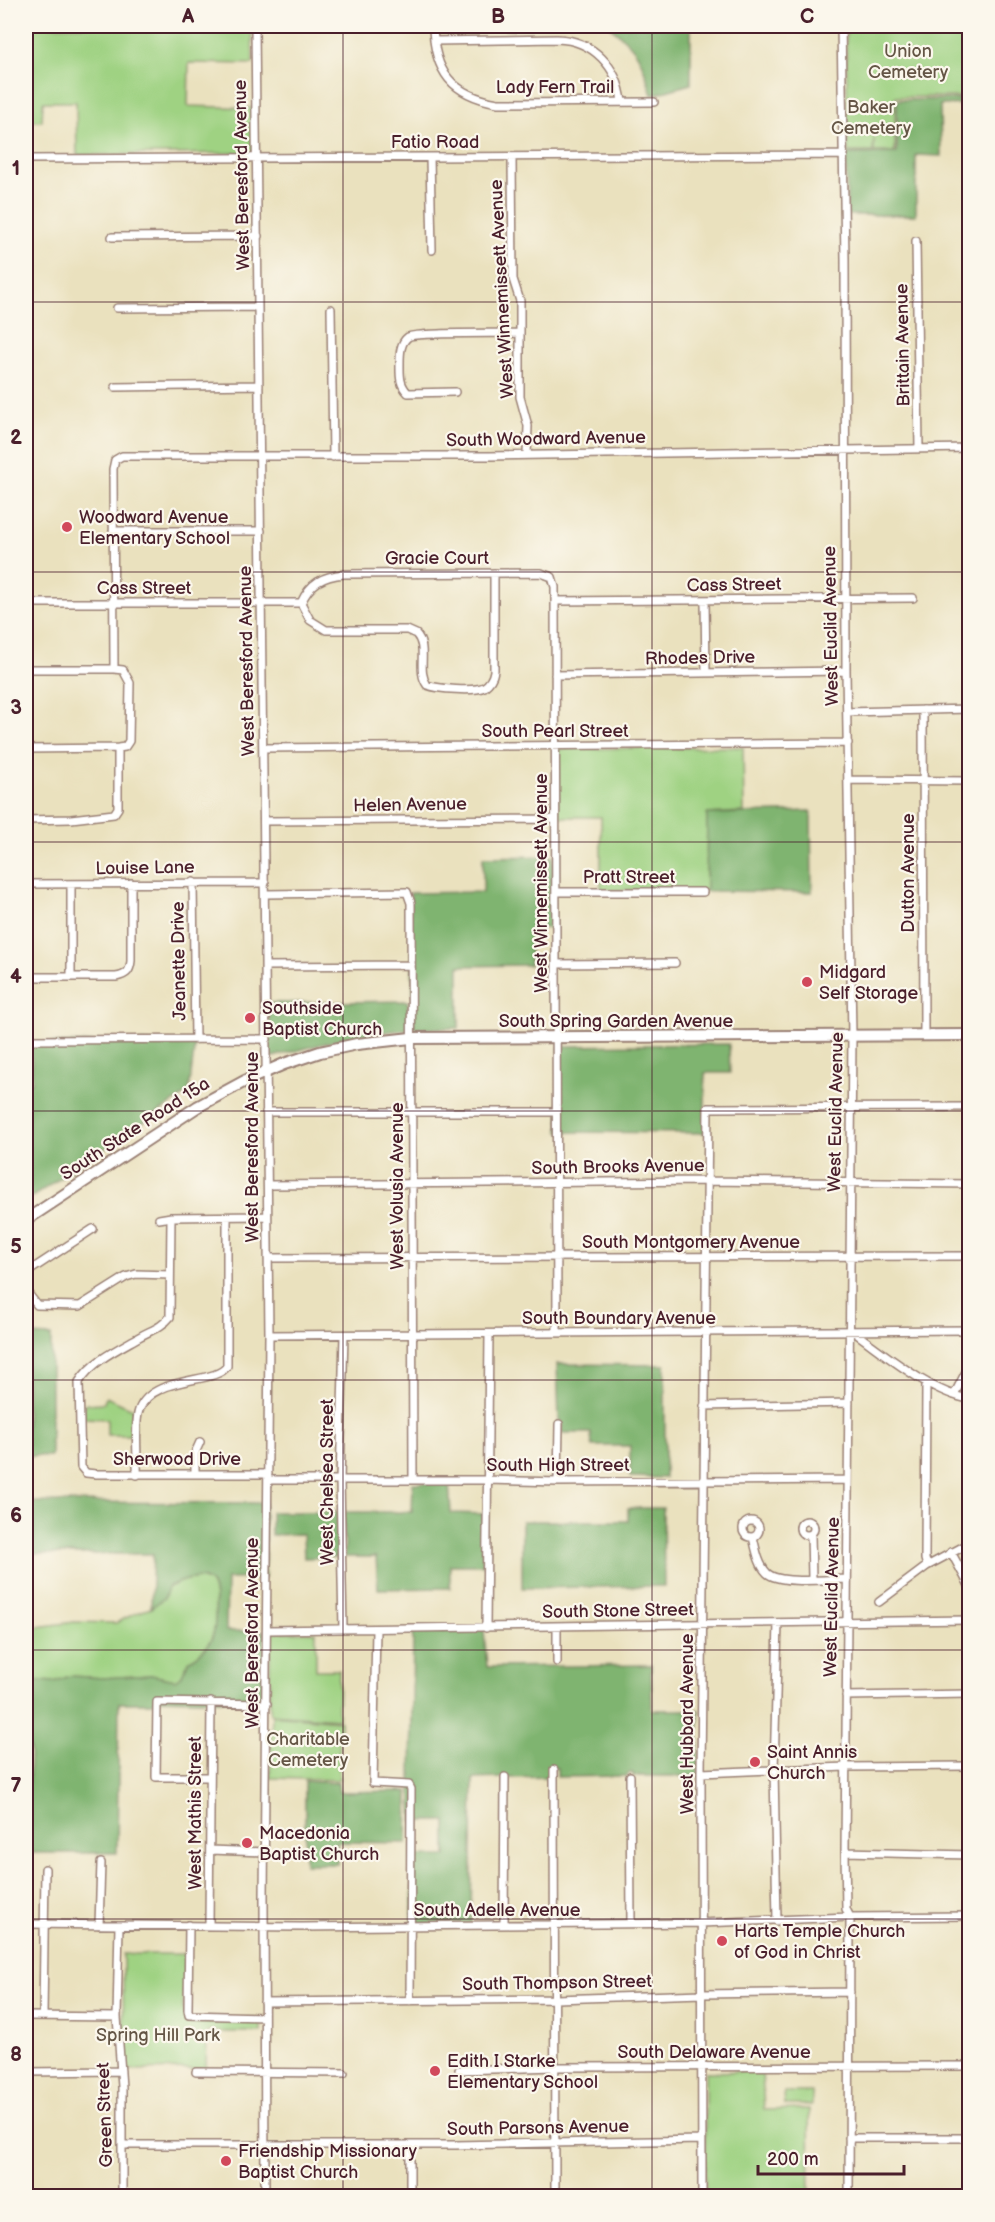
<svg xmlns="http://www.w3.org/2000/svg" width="995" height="2222" viewBox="0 0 995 2222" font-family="'Balsamiq Sans',sans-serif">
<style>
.green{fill:#9fd282;stroke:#747856;stroke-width:1.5}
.forest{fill:#7fb470;stroke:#646a4e;stroke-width:1.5}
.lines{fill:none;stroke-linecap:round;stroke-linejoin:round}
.minor-casing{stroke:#9a8074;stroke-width:10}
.highway-casing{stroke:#9a8074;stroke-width:14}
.minor{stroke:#fff;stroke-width:7}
.highway{stroke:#fff;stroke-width:10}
.grid{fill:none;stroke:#4a1f2b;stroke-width:1.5;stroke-opacity:0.55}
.poi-dot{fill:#d1495b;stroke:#fbf7ec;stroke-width:2}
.labels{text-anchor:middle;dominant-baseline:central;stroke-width:4.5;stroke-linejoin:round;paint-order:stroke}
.park-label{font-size:18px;fill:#645545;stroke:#fbf7ec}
.street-label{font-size:18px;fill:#4a1f2b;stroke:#fbf7ec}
.poi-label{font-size:18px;fill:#4a1f2b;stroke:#fbf7ec;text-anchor:start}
.neatline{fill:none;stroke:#4a1f2b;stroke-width:2}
.grid-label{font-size:20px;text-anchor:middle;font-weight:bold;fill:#4a1f2b}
</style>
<rect width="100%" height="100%" fill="#fbf7ec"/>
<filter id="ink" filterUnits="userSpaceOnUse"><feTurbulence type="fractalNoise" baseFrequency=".0167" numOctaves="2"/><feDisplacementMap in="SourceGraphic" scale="12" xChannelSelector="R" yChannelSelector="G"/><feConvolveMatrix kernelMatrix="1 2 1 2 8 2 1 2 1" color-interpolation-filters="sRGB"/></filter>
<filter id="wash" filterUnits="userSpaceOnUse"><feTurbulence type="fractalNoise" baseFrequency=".008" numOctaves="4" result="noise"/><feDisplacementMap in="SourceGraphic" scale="24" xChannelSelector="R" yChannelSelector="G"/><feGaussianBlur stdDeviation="1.35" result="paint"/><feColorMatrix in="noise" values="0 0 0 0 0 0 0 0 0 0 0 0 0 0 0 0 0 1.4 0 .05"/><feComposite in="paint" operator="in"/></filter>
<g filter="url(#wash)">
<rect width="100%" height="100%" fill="#eae1be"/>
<path class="green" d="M 26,26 L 252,26 L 253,64 L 189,63 L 188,106 L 253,108 L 253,153 L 77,155 L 76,102 L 43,102 L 42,121 L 26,121 Z
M 846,26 L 969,26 L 969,97 L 895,97 L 895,152 L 874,152 L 874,138 L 873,152 L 848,152 Z
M 743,747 L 744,812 L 707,814 L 706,891 L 601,890 L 601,817 L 558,817 L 558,749 Z
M 106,1397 L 135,1410 L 134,1435 L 107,1435 L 107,1419 L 84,1418 L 84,1404 L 104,1403 Z
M 200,1578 C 203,1580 207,1580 209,1582 C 218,1589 216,1627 212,1637 C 209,1645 197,1658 189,1661 L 182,1675 L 175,1680 L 151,1675 L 103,1678 L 70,1676 L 54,1682 L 26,1680 L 26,1632 L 37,1627 L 74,1622 L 116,1623 L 136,1613 L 151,1608 L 169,1587 L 185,1580 Z
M 270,1632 L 316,1632 L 316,1670 L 339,1670 L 338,1719 L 270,1714 Z
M 272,1715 L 340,1721 L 339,1780 L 270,1778 Z
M 123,1954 L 185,1954 L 183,2009 L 189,2019 L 261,2019 L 261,2032 L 207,2032 L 206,2069 L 124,2070 Z
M 762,2071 L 764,2110 L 809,2109 L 810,2196 L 705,2196 L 705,2072 Z
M 784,2092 L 812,2092 L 812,2105 L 785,2105 Z"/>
<path class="forest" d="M 609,26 L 691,26 L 691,84 L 652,95 C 641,58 640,50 609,26 Z
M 969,99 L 969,104 L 940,105 L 941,156 L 916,155 L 916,215 L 847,215 L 846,154 L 897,153 L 897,100 Z
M 811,811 L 812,892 L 706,891 L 707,814 Z
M 553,856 L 553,928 L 530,928 L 530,965 L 459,966 L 459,1028 L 414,1029 L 410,893 L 483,892 L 483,857 Z
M 408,1001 L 408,1029 L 349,1037 L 269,1058 L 269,1003 Z
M 195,1042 L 189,1092 L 26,1201 L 26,1084 L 32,1083 L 31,1043 Z
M 729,1044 L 730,1073 L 705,1073 L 705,1133 L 559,1132 L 559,1046 Z
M 26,1335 L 51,1336 L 51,1456 L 27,1456 L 27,1502 L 265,1503 L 265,1578 L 227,1579 L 226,1631 L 265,1631 L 264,1701 L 155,1699 L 154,1703 L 119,1703 L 117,1853 L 26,1853 L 26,1782 L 29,1782 L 30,1747 L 26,1747 L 26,1680 L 54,1682 L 70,1676 L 103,1678 L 151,1675 L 175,1680 L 182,1675 L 189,1660 C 197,1658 209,1645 212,1638 C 216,1628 218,1590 210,1582 C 199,1573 180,1582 169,1586 L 164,1598 L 151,1608 L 153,1554 L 26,1554 Z
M 557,1364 L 665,1365 L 665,1478 L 630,1477 L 630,1446 L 592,1446 L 591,1433 L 562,1433 L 562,1422 L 559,1421 Z
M 413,1483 L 449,1483 L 451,1513 L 483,1514 L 483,1565 L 450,1565 L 450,1588 L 378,1589 L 376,1557 L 345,1557 L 344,1512 L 412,1512 Z
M 628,1508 L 663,1508 L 664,1586 L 522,1588 L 522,1521 L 628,1521 Z
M 271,1512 L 338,1512 L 339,1557 L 304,1558 L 303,1534 L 271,1535 Z
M 484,1630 L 487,1667 L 651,1665 L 652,1710 L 699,1710 L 698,1776 L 633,1776 L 633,1773 L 628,1773 L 627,1776 L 557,1777 L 557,1768 L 552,1768 L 551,1777 L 508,1778 L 503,1775 L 502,1778 L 473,1779 L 471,1923 L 412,1923 L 413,1856 L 446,1856 L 446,1821 L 413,1821 L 411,1783 L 413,1631 Z
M 305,1781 L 338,1783 L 339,1792 L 408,1791 L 407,1843 L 337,1842 L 337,1864 L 305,1864 Z"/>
</g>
<g filter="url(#ink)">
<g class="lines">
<defs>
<path id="minor" d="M 255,26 L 269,1335 L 264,1899 L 265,2196
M 433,26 C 434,72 452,95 498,103 L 654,102
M 841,26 L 845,259 L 846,671 L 852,1036 L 845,1852 L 846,1909 L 850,1917 L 849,2196
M 434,41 L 557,39 C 593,40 618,67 622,102
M 430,157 L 432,250
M 512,157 L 513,279 L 520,301 L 520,397 L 528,426 L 527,455
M 26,159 L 844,155
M 112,237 L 258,236
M 916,241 L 919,449
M 117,308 L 258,307
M 331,309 L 333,457
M 115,387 L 259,385
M 455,392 L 408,393 C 399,384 400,375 400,363 C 400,354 400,343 408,337 C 416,332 504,334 520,333
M 113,531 L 261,531
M 705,600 L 706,673
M 555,601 L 913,598
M 26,603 L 301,603
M 301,603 C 310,583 323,576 344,574 L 541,573 L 552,577 L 555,587 L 557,1333
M 301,603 L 310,620 L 326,630 L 407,630 L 416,634 C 429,648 416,670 427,685 C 438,689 474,692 484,687 C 490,683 493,677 494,671 L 494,573
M 26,669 L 114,669
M 555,675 L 846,671
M 923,710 L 924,1035
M 847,712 L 970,709
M 263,748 L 848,743
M 26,749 L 118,748 L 125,747 L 129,741 L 130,683 L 123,670 L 114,669 L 113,469 L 115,460 L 122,456 L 489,456 L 970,448
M 848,780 L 970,781
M 26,820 L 71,819 L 114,814 L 118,808 L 118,748
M 265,821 L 555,819
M 193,882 L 195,1040
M 26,884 L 265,883
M 556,892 L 703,892
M 266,894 L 407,892 L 411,903 L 413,1480
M 556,964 L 675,963
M 266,966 L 411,965
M 26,977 L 116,977 C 127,975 130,971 131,961 L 131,883
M 71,977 L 71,884
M 26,1040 L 267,1039
M 266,1112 L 556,1112
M 268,1185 L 707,1181 L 970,1184
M 171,1217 L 170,1317 C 161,1328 151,1330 139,1337 C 118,1349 92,1361 79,1382 L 81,1467 L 86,1473 L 96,1474 L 268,1474
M 159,1219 L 171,1217 L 267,1216
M 268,1258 L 970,1256
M 26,1273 L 93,1229
M 26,1291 L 37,1305 L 80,1306 L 126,1277 L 136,1274 L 170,1275
M 851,1330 C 884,1353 930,1393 970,1399
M 269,1335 L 970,1330
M 926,1382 L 925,1559 L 927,1566
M 954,1395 L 970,1364
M 704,1406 L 849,1403
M 195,1474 L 195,1453 L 200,1442
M 137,1475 C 138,1459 134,1423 139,1410 C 153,1374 216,1385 227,1366 L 227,1217
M 268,1480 L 486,1480 L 558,1482 L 848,1480
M 558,1482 L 559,1424
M800 1528a7 7 0 1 1 14 0a7 7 0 1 1-14 0Z
M743 1529a8 8 0 1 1 16 0a8 8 0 1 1-16 0Z
M 811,1534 L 812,1579
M 753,1537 C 756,1549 758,1564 767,1573 C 780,1585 829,1579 847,1579
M 951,1552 L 970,1587
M 879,1602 L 927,1566 L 970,1543
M 557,1627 L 557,1662
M 486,1628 L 489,1334
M 343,1629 L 340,1480 L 344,1335
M 376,1629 L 373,1783 L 409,1785 L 411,1789 L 410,2001
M 268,1630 L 970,1620
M 846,1696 L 970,1694
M 554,1770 L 555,2196
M 701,1773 L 846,1767 L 970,1766
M 630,1776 L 631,1923
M 209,1777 L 156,1777 L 157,1702 L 267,1704
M 210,1850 L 265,1852
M 845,1852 L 970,1855
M 777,1921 L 774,1770 L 778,1623
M 26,1924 L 301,1927 L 701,1923 L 850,1917 L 970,1916
M 99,1925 L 101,1863
M 119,1925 L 117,2017 L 122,2087 L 122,2196
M 189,1925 L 188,2010 L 189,2015 L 264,2017
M 209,1925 L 211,1702
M 504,1925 L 505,1777
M 264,2002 L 556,1999 L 702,1994 L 850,1992
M 26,2016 L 117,2017
M 43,2016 L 45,1869
M 459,2070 L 556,2067 L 970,2066
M 26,2072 L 121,2071
M 196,2072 L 344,2073
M 849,2138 L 970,2138
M 122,2145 L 455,2145 L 701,2140
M 410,2145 L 410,2196
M 702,2196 L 701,1773 L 708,1108 L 970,1107"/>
<path id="highway" d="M 26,1220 L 197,1107 L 245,1081 L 284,1064 L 320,1052 L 357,1044 L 411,1038 L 970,1035"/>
</defs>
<use href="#minor" class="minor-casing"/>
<use href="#highway" class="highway-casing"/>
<use href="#minor" class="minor"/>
<use href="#highway" class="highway"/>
</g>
</g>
<path class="grid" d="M 343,26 L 343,2196M 652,26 L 652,2196M 26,302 L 970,302M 26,572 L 970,572M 26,842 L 970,842M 26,1111 L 970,1111M 26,1380 L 970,1380M 26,1650 L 970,1650M 26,1919 L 970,1919"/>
<g class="poi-dot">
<circle cx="67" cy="527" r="6"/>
<circle cx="807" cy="982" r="6"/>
<circle cx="250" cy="1018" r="6"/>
<circle cx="755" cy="1762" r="6"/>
<circle cx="247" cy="1843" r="6"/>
<circle cx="722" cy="1941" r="6"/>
<circle cx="435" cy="2071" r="6"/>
<circle cx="226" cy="2161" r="6"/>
</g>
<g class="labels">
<g class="park-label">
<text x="908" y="51">Union<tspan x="908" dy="21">Cemetery</tspan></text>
<text x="871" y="107">Baker<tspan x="871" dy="21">Cemetery</tspan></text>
<text x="308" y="1739">Charitable<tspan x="308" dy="21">Cemetery</tspan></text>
<text x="158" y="2035">Spring Hill Park</text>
</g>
<g class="street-label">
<text x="555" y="87">Lady Fern Trail</text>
<text x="435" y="142">Fatio Road</text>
<text transform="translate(242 175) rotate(-91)">West Beresford Avenue</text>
<text transform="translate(502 289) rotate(-93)">West Winnemissett Avenue</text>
<text transform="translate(903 345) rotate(-91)">Brittain Avenue</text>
<text transform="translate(546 439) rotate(-1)">South Woodward Avenue</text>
<text x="437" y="558">Gracie Court</text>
<text transform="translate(734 585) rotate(-1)">Cass Street</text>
<text x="144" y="588">Cass Street</text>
<text transform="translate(831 626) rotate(-91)">West Euclid Avenue</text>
<text transform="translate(700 658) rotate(-1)">Rhodes Drive</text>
<text transform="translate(247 661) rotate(-91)">West Beresford Avenue</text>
<text x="555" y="731">South Pearl Street</text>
<text transform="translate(410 805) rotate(-1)">Helen Avenue</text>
<text transform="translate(145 868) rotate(-1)">Louise Lane</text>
<text transform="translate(908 873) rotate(-90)">Dutton Avenue</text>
<text x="629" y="877">Pratt Street</text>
<text transform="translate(541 883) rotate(-90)">West Winnemissett Avenue</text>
<text transform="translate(179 961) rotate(-91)">Jeanette Drive</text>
<text x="616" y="1021">South Spring Garden Avenue</text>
<text transform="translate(836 1112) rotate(-89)">West Euclid Avenue</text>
<text transform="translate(135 1129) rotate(-33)">South State Road 15a</text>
<text transform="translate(252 1147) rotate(-90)">West Beresford Avenue</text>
<text transform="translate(618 1167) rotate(-1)">South Brooks Avenue</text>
<text transform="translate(397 1186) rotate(-90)">West Volusia Avenue</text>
<text x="691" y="1242">South Montgomery Avenue</text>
<text x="619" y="1318">South Boundary Avenue</text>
<text x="177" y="1459">Sherwood Drive</text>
<text x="558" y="1465">South High Street</text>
<text transform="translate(327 1482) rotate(-90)">West Chelsea Street</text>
<text transform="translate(832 1597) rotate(-89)">West Euclid Avenue</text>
<text transform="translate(618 1611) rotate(-1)">South Stone Street</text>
<text transform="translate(252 1633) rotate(-90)">West Beresford Avenue</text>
<text transform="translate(687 1724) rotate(-90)">West Hubbard Avenue</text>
<text transform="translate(195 1813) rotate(-90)">West Mathis Street</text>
<text x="497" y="1910">South Adelle Avenue</text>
<text transform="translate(557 1983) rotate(-1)">South Thompson Street</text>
<text x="714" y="2052">South Delaware Avenue</text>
<text transform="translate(105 2115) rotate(-92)">Green Street</text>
<text transform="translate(538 2128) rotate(-1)">South Parsons Avenue</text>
</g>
<g class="poi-label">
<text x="79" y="517">Woodward Avenue<tspan x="79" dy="21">Elementary School</tspan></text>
<text x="819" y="972">Midgard<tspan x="819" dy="21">Self Storage</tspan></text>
<text x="262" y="1008">Southside<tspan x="262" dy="21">Baptist Church</tspan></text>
<text x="767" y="1752">Saint Annis<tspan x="767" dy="21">Church</tspan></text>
<text x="259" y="1833">Macedonia<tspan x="259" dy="21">Baptist Church</tspan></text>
<text x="734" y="1931">Harts Temple Church<tspan x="734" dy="21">of God in Christ</tspan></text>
<text x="447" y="2061">Edith I Starke<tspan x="447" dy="21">Elementary School</tspan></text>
<text x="238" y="2151">Friendship Missionary<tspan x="238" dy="21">Baptist Church</tspan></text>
</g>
</g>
<rect width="995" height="2222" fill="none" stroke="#fbf7ec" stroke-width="66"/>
<path d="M758 2165v9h146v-9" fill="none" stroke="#4a1f2b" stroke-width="3"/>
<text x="767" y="2165" font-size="18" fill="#4a1f2b" stroke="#fbf7ec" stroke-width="4.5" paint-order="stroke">200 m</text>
<rect x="33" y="33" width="929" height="2156" class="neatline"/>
<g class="grid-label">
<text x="188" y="23">A</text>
<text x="498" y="23">B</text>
<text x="807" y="23">C</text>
<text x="16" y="175">1</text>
<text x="16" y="444">2</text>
<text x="16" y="714">3</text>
<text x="16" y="983">4</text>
<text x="16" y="1253">5</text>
<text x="16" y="1522">6</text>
<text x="16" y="1792">7</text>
<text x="16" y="2061">8</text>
</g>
</svg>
